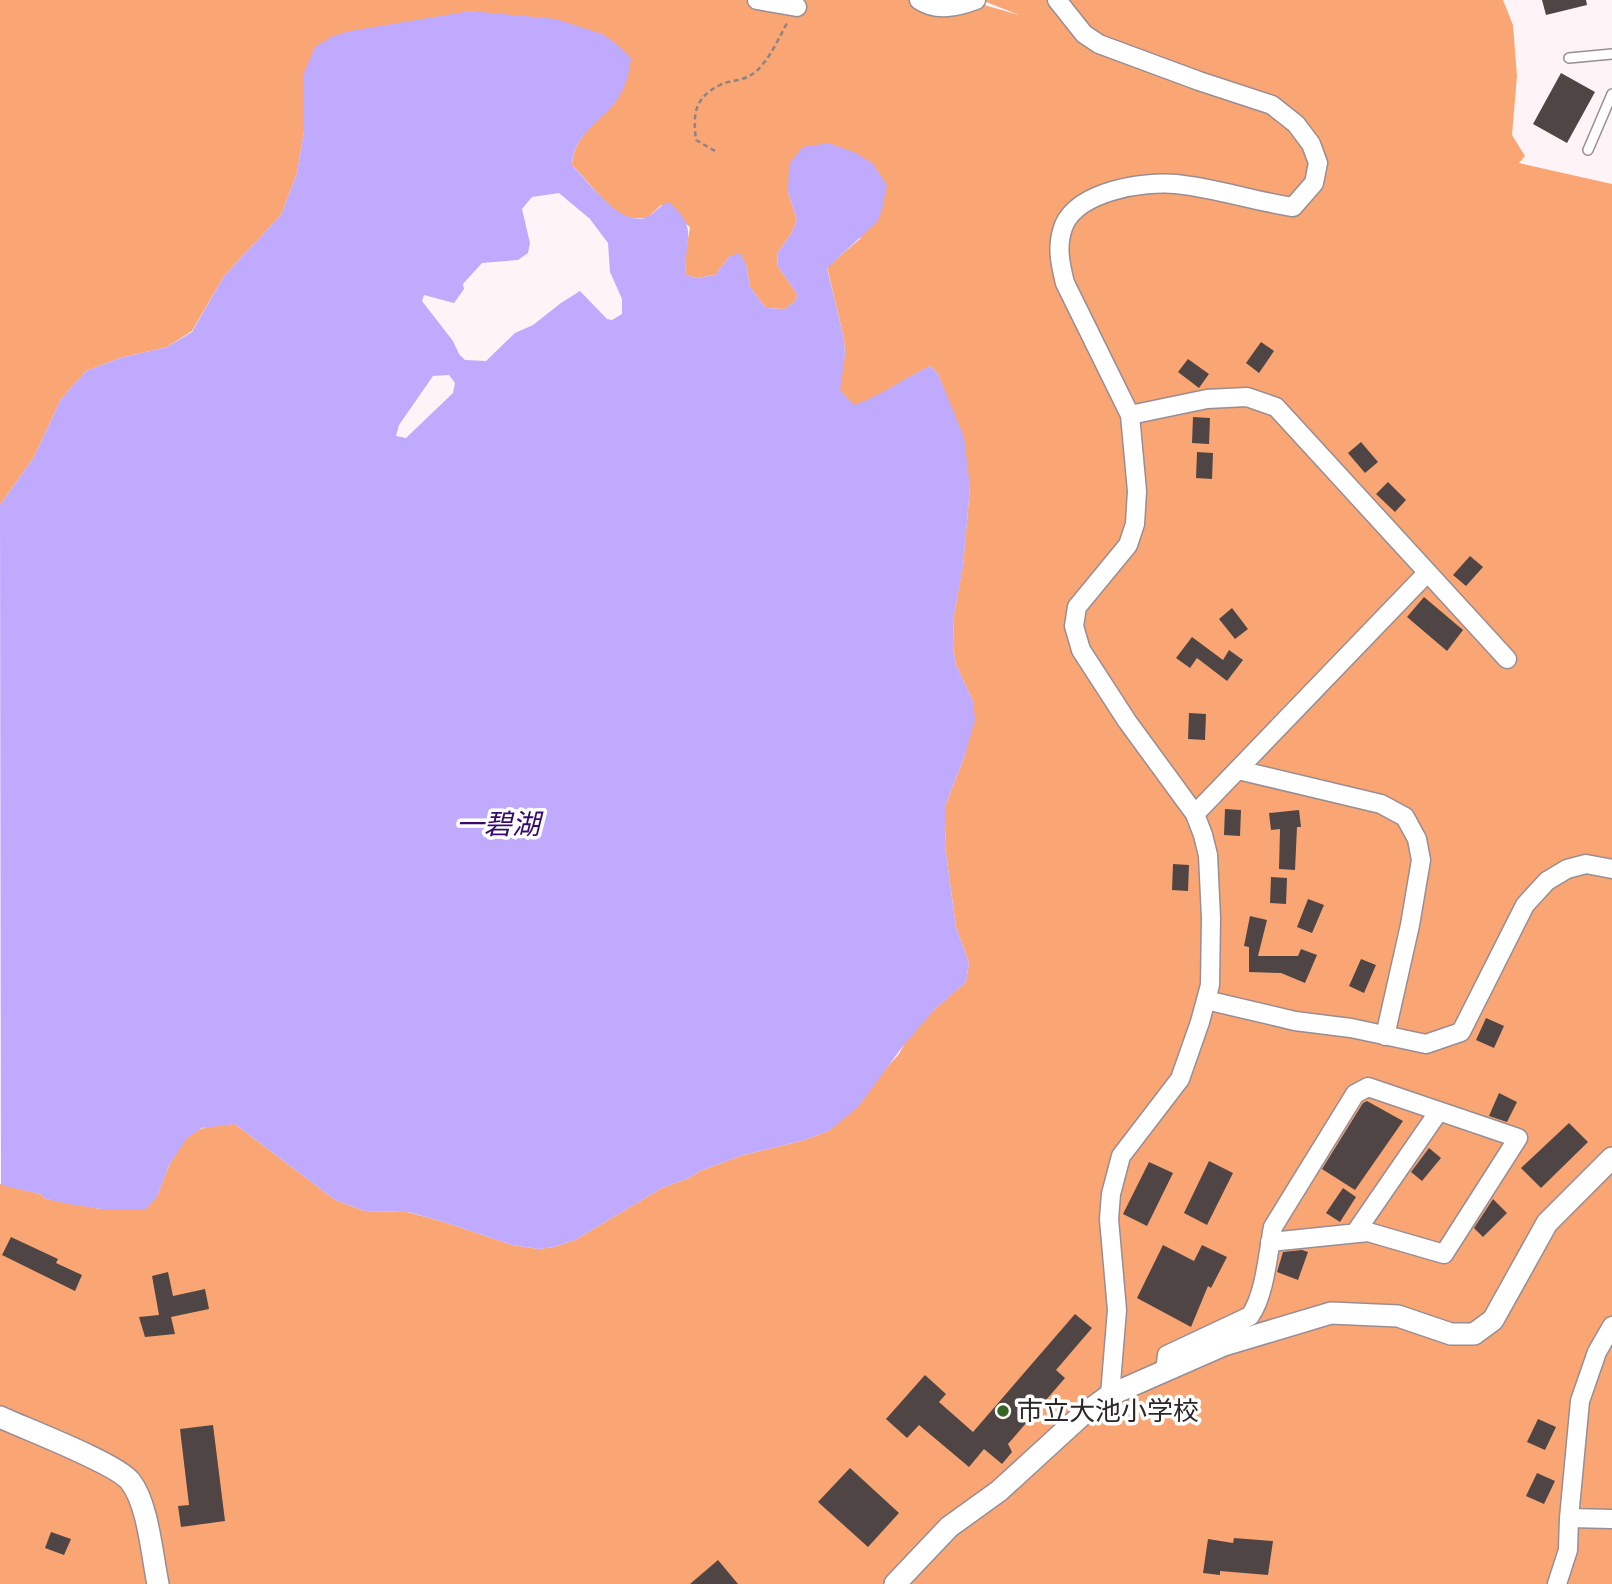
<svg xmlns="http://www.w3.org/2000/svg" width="1612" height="1584" viewBox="0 0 1612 1584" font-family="Jost,'Noto Sans JP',sans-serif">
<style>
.forest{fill:#f9a674}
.water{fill:#bfaafe;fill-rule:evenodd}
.building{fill:#504545}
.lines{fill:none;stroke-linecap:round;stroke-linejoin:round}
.service-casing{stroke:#998d92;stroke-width:12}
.minor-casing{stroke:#998d92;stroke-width:21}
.tertiary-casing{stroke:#998d92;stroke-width:24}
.path{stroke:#8b8386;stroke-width:2.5;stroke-dasharray:5 3.5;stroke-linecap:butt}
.service{stroke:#fff;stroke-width:9}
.minor{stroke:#fff;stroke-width:18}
.tertiary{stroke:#fff;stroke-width:21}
.poi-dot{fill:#366423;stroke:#fff;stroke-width:2.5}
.labels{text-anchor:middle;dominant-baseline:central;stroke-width:7;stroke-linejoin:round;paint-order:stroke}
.poi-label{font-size:26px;fill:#2b2628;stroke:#fff;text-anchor:start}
.water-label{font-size:28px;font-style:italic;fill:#360b6d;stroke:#fff}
</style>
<rect width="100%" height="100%" fill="#fef4f8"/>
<path class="forest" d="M 0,0 L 967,0 L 1019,15 L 981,0 L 1503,0 L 1513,25 L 1517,76 L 1512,135 L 1525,156 L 1519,163 L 1612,184 L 1612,1584 L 0,1584 L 0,1184 L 40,1194 L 46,1199 L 101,1209 L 157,1197 C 166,1174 175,1139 201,1129 C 211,1125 224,1125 235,1124 L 335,1200 L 365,1211 L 407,1212 L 441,1221 L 512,1245 L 539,1249 L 554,1247 L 575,1240 L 662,1188 L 689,1178 L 700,1171 L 743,1155 L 801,1141 L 829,1131 L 899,1054 C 913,1025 942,1003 966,982 L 969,963 L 956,927 L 945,846 L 946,830 L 943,830 L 946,825 L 946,804 L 965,755 L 973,701 L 956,665 L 953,647 L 954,614 L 963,566 L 970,487 L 957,423 L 938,374 L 930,366 C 904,379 881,396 854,406 L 839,389 L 845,355 L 844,339 L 827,267 L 861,238 L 788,192 L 797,220 L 791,234 L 778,252 L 777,265 L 797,294 L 796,300 L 785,309 L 766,308 L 750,287 L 746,264 L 730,256 L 715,275 L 697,278 L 686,275 L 685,257 L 690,227 L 661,205 L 647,218 C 640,218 630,219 625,216 C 603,205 589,181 572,165 C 573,138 597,121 615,103 L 608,40 L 602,34 L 470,11 L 459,14 L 304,106 L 304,131 L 297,173 L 281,215 L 224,276 L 192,331 L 167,347 L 120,358 L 86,371 L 61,399 L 34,457 L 0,505 Z"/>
<path class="water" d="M 470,11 L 556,19 L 602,34 L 614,42 L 631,58 C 629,75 625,90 614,104 C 598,124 573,136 572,165 C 589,182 618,225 645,218 C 653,215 660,205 668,202 C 701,229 683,238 686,275 L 697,278 L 715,275 L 730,256 L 740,253 L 746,264 L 750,287 L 766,308 L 785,309 L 796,300 L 797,294 L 777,265 L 778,252 L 791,234 L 797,220 L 788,192 L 789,164 L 803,147 L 829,143 L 856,153 L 873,164 L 887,185 L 882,210 L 877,222 L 827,268 L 844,339 L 845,355 L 840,390 L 854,405 C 881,396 904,378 930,366 L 938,374 L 964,437 L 970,487 L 963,567 L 954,614 L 953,647 L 956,665 L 973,701 L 975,720 L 965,755 L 946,804 L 946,825 L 944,829 L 946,829 L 945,846 L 956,927 L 969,963 L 966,982 L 935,1009 L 903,1046 L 858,1107 L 829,1131 L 801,1141 L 743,1155 L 700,1171 L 689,1178 L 662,1188 L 575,1240 L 554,1247 L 539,1249 L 512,1245 L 441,1221 L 408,1212 L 365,1211 L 335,1200 L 235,1124 L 202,1128 L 187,1138 L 169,1165 L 157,1197 L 146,1209 L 101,1209 L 69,1204 L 46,1199 L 40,1194 L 1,1185 L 0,505 L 34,457 L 61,399 L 86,371 L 120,358 L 167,347 L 192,332 L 224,276 L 281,215 L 297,173 L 304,131 L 304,73 L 315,47 L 333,36 L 350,31 ZM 559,193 L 590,219 L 608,243 L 610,272 L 622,299 L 622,314 L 612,320 L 607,319 L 580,291 L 561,303 L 533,325 L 515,333 L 486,361 L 465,360 L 459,354 L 453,341 L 422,301 L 424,295 L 454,303 L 464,289 L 463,284 L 482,263 L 518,260 L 528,253 L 530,243 L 522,209 L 532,197 ZM 449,375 L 455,383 L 453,393 L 406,438 L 396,436 L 399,425 L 433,376 Z"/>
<path class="building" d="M 1542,0 L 1586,0 L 1587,5 L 1546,15 Z
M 1561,73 L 1595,92 L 1567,143 L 1533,124 Z
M 1261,342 L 1274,351 L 1259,373 L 1246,363 Z
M 1188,359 L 1209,374 L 1199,388 L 1178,372 Z
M 1193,417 L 1210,418 L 1209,444 L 1192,443 Z
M 1361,442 L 1378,462 L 1365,473 L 1348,453 Z
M 1197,452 L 1213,453 L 1212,479 L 1196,478 Z
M 1388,482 L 1406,500 L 1395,512 L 1376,494 Z
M 1470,556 L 1483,567 L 1466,586 L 1453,575 Z
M 1424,597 L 1463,630 L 1447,651 L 1407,617 Z
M 1232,608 L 1248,629 L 1235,639 L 1219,619 Z
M 1192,637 L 1223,660 L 1229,650 L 1243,660 L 1227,681 L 1197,658 L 1190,668 L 1176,658 Z
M 1189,713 L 1206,714 L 1205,740 L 1188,739 Z
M 1225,809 L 1241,810 L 1240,836 L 1224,835 Z
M 1299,810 L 1301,827 L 1297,827 L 1295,870 L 1279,869 L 1280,829 L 1271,830 L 1269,813 Z
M 1173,864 L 1189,865 L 1188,891 L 1172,890 Z
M 1271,877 L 1287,878 L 1286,904 L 1270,903 Z
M 1308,899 L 1324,905 L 1312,933 L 1297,927 Z
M 1250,916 L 1267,920 L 1258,956 L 1298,956 L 1301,949 L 1317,955 L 1305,983 L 1281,973 L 1249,972 L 1249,947 L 1244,946 Z
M 1361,959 L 1376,965 L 1364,993 L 1349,986 Z
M 1486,1018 L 1504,1026 L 1494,1048 L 1476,1040 Z
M 1499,1093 L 1517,1102 L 1507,1122 L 1489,1116 Z
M 1367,1101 L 1403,1121 L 1355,1190 L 1322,1169 L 1363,1103 Z
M 1569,1123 L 1588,1142 L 1541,1188 L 1521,1168 Z
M 1429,1148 L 1441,1158 L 1422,1181 L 1411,1172 Z
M 1209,1161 L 1233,1173 L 1207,1225 L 1184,1213 Z
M 1149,1162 L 1173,1173 L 1147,1226 L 1123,1214 Z
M 1343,1188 L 1356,1197 L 1340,1222 L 1326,1213 Z
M 1493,1199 L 1507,1213 L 1483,1237 L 1474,1228 Z
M 11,1237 L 58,1259 L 56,1263 L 82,1275 L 75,1291 L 2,1255 Z
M 1163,1245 L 1194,1261 L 1202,1245 L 1227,1257 L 1211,1288 L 1208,1286 L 1191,1327 L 1137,1298 Z
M 1302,1250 L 1308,1252 L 1298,1280 L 1277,1272 L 1283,1252 Z
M 168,1272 L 173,1296 L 205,1289 L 209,1309 L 171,1317 L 175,1334 L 145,1337 L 139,1317 L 159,1315 L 152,1276 Z
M 1075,1314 L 1092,1328 L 1056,1370 L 1065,1378 L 1008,1444 L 1012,1452 L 1002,1464 L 984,1449 L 969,1467 L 919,1425 L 907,1438 L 886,1419 L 925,1375 L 946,1394 L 939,1402 L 973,1432 Z
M 1538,1419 L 1556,1427 L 1545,1450 L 1527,1442 Z
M 213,1425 L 225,1521 L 181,1527 L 178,1506 L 189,1505 L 180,1429 Z
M 850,1468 L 899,1513 L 868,1547 L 818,1502 Z
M 1537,1473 L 1555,1481 L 1544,1504 L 1526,1496 Z
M 51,1532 L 71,1539 L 64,1555 L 45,1548 Z
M 1234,1538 L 1273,1541 L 1268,1575 L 1220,1571 L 1220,1575 L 1203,1573 L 1208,1539 L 1233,1543 Z
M 718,1560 L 738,1584 L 690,1584 Z"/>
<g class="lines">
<defs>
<path id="service" d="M 1569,58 L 1612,54
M 1588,150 L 1612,94"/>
<path id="minor" d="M 757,0 L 797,7
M 919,0 C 937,12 957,7 976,0
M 1057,0 L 1084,34 L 1099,44 L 1199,81 L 1272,105 L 1296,124 L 1311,144 L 1318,163 L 1314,183 L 1293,207 C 1254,201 1215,188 1176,184 C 1143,181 1079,191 1064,225 C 1056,245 1060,263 1065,283 L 1130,415 L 1137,491 L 1135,524 L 1128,545 L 1077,607 L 1074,626 L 1081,650 L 1127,721 L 1195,814 L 1203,835 L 1208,855 L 1211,918 L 1210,985 L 1200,1022 L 1180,1079 L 1121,1156 L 1111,1194 L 1109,1219 L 1117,1310 L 1110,1395
M 1130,415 L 1207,399 L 1247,397 L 1276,407 L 1507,659
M 1238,770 L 1381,804 L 1405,817 L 1417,839 L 1421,860 L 1410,925 L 1385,1036
M 1195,814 L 1427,573
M 1206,1000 L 1295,1021 L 1351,1028 L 1426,1044 L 1461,1032 L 1525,905 L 1547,881 L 1567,869 L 1586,864 L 1612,869
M 1355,1233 L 1439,1111
M 1165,1371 L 1167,1355 L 1250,1316 C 1265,1295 1268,1253 1273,1227 L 1355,1094 L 1368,1087 L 1518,1138 L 1444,1254 L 1368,1232 L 1270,1242
M 1569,1518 L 1612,1519
M 1557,1584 L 1568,1550 L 1569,1518 L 1580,1401 L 1597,1352 L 1612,1326"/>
<path id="tertiary" d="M 0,1417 C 26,1429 116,1463 130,1481 C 148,1503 152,1555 158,1584
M 895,1584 L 949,1527 L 999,1491 L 1081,1416 L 1110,1395 L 1224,1345 L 1331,1313 L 1398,1316 L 1451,1334 L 1474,1334 L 1493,1320 L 1547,1223 L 1612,1158"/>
</defs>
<use href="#service" class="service-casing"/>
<use href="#minor" class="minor-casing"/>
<use href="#tertiary" class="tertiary-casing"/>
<path class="path" d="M 715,151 L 696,140 C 693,114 694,98 720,85 C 730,80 742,81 751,75 C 766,67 780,36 788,21"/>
<use href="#service" class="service"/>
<use href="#minor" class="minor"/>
<use href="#tertiary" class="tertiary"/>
</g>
<circle class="poi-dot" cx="1003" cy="1411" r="7"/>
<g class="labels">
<g class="poi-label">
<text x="1017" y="1411">市立大池小学校</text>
</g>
<g class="water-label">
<text x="498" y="824">一碧湖</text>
</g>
</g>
</svg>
